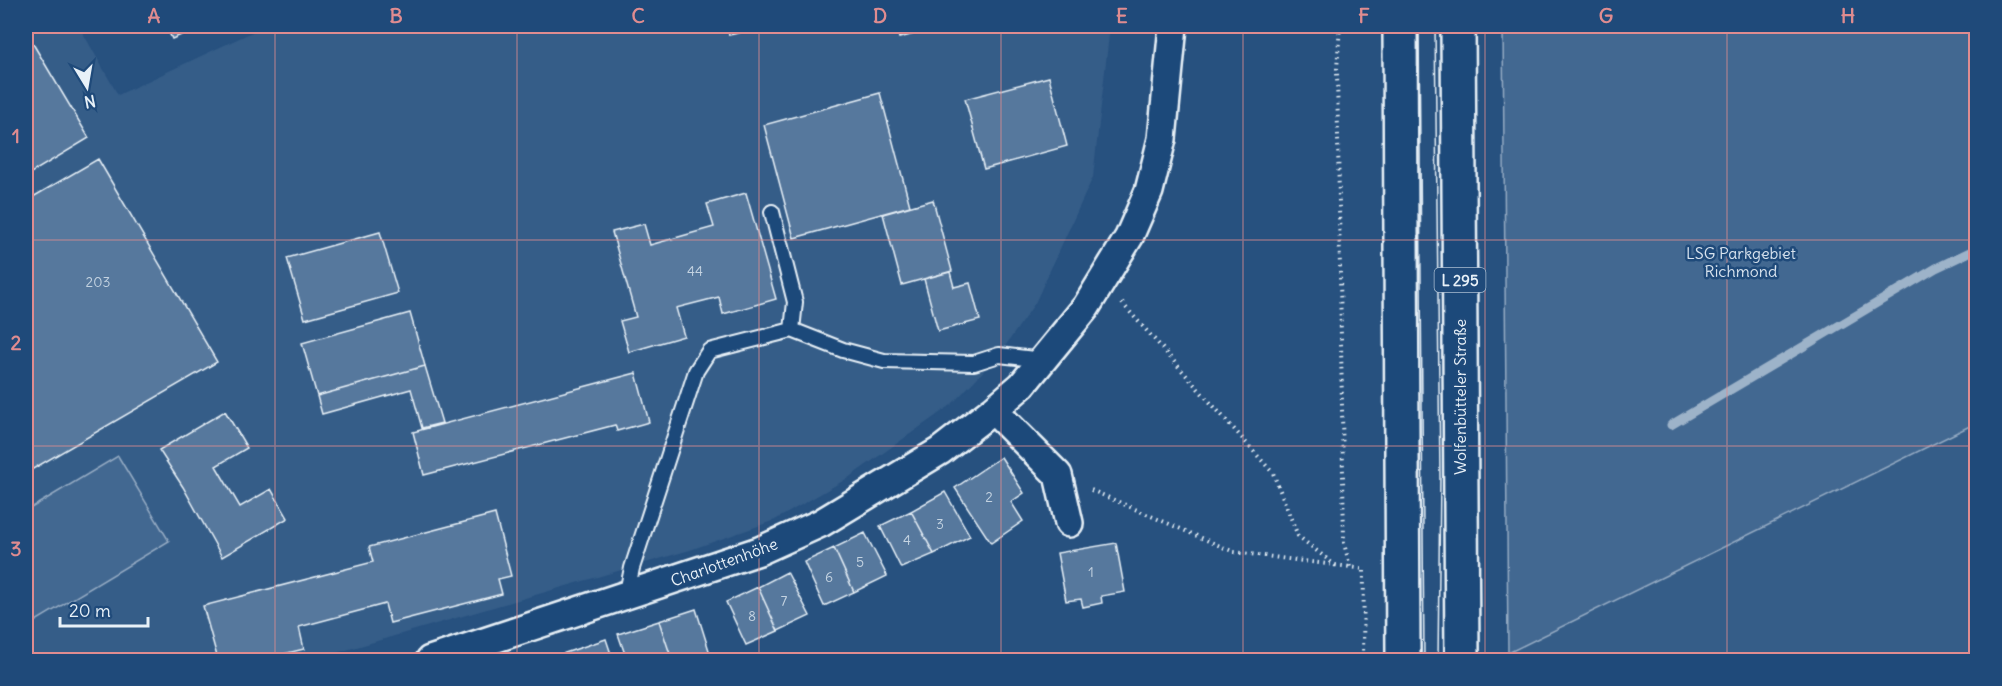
<svg xmlns="http://www.w3.org/2000/svg" width="2002" height="686" viewBox="0 0 2002 686" font-family="Delius,sans-serif">
<style>
.built{fill:#355d88}
.green{fill:#436891;stroke:#96acc4;stroke-width:1.5}
.lines{fill:none;stroke-linecap:round;stroke-linejoin:round}
.stream{stroke:#9db3c9;stroke-width:9}
.building{fill:#57789d;stroke:#e8f1f8;stroke-width:1.5}
.lane-casing{stroke:#e8f1f8;stroke-width:18}
.street-casing{stroke:#e8f1f8;stroke-width:32}
.primary-casing{stroke:#e8f1f8;stroke-width:38}
.path{stroke:#e8f1f8;stroke-width:4;stroke-dasharray:1.5 4.5;stroke-linecap:butt}
.lane{stroke:#1f4a7a;stroke-width:14}
.street{stroke:#1f4a7a;stroke-width:27}
.primary{stroke:#1f4a7a;stroke-width:33}
.tram{stroke:#e8f1f8;stroke-width:1.5}
.grid{fill:none;stroke:#df8c90;stroke-width:1.5;stroke-opacity:0.55}
.labels{text-anchor:middle;dominant-baseline:central;stroke-width:5;stroke-linejoin:round;paint-order:stroke}
.number-label{font-size:14px;fill:#c4d3e1}
.shield{fill:#1f4a7a;stroke:#acbfd2;stroke-width:1.5}
.shield-label{font-size:15px;font-weight:bold;fill:#e8f1f8}
.park-label{font-size:16px;fill:#d8e3ee;stroke:#1f4a7a}
.street-label{font-size:16px;fill:#e8f1f8;stroke:#1f4a7a}
.neatline{fill:none;stroke:#df8c90;stroke-width:2}
.grid-label{font-size:20px;text-anchor:middle;font-weight:bold;fill:#df8c90}
</style>
<rect width="100%" height="100%" fill="#27517f"/>
<filter id="ink" filterUnits="userSpaceOnUse"><feTurbulence type="fractalNoise" baseFrequency=".0167" numOctaves="2"/><feDisplacementMap in="SourceGraphic" scale="12" xChannelSelector="R" yChannelSelector="G"/><feConvolveMatrix kernelMatrix="1 2 1 2 8 2 1 2 1" color-interpolation-filters="sRGB"/></filter>
<g filter="url(#ink)">
<path class="built" d="M 26,26 L 79,26 L 118,95 L 265,26 L 1110,26 L 1093,177 L 1035,303 L 999,355 L 951,405 L 848,478 L 775,520 L 690,550 L 312,660 L 26,660 Z
M 1976,423 L 1976,660 L 1508,660 L 1508,653 Z"/>
<path class="green" d="M 1503,26 L 1976,26 L 1976,423 L 1508,653 Z
M 118,456 L 169,541 L 26,627 L 26,511 Z"/>
<g class="lines">
<path class="stream" d="M 1671,425 L 1936,268 L 1976,249"/>
</g>
<path class="building" d="M 166,26 L 202,26 L 172,39 Z
M 727,26 L 768,26 L 729,35 Z
M 896,26 L 945,26 L 899,38 Z
M 26,32 L 89,138 L 26,176 Z
M 1049,77 L 1067,146 L 984,169 L 965,99 Z
M 880,93 L 910,206 L 794,238 L 764,125 Z
M 98,159 L 217,362 L 26,473 L 26,201 Z
M 746,193 L 776,299 L 723,314 L 719,297 L 676,308 L 684,336 L 629,352 L 620,321 L 636,317 L 612,232 L 644,224 L 650,245 L 714,227 L 707,204 Z
M 933,200 L 952,271 L 902,285 L 883,214 Z
M 380,232 L 398,293 L 305,319 L 287,258 Z
M 950,272 L 954,287 L 970,283 L 980,320 L 938,331 L 924,279 Z
M 410,313 L 425,366 L 317,396 L 302,343 Z
M 425,366 L 442,423 L 422,428 L 411,389 L 322,414 L 317,396 Z
M 636,373 L 649,422 L 617,431 L 615,425 L 424,475 L 413,432 Z
M 225,411 L 247,448 L 216,466 L 240,507 L 271,489 L 288,518 L 222,557 L 183,487 L 159,450 Z
M 1001,457 L 1024,493 L 1011,502 L 1023,521 L 991,543 L 955,488 Z
M 945,492 L 970,536 L 934,554 L 911,511 Z
M 911,511 L 934,554 L 901,568 L 880,526 Z
M 495,514 L 511,576 L 498,579 L 502,594 L 390,623 L 385,604 L 299,627 L 304,649 L 259,660 L 218,660 L 203,606 L 373,562 L 369,547 Z
M 865,533 L 887,576 L 854,592 L 834,548 Z
M 1116,543 L 1125,592 L 1101,596 L 1102,603 L 1083,607 L 1081,599 L 1066,601 L 1057,553 Z
M 834,548 L 854,592 L 824,606 L 804,562 Z
M 787,572 L 810,616 L 778,631 L 758,587 Z
M 758,587 L 778,631 L 746,645 L 726,602 Z
M 696,609 L 712,660 L 672,660 L 659,621 Z
M 659,621 L 672,660 L 627,660 L 618,634 Z
M 606,639 L 613,660 L 561,660 L 559,655 Z"/>
<g class="lines">
<defs>
<path id="lane" d="M 772,212 L 795,302 L 792,330
M 626,597 L 632,568 L 696,371 L 709,351 L 792,330 L 843,350 L 884,361 L 974,363 L 999,355 L 1043,360"/>
<path id="street" d="M 993,410 L 1058,475 L 1069,523
M 430,660 L 759,551 L 821,523 L 940,451 L 993,410 L 1022,385 L 1086,307 L 1129,237 L 1149,191 L 1162,139 L 1173,26"/>
<path id="primary" d="M 1400,26 L 1403,660
M 1458,26 L 1462,660"/>
</defs>
<use href="#lane" class="lane-casing"/>
<use href="#street" class="street-casing"/>
<use href="#primary" class="primary-casing"/>
<path class="path" d="M 1340,26 L 1337,69 L 1344,543 L 1350,567 L 1364,569 L 1363,660
M 1122,303 L 1273,473 L 1298,536 L 1336,566
M 1091,490 L 1234,552 L 1350,567"/>
<use href="#lane" class="lane"/>
<use href="#street" class="street"/>
<use href="#primary" class="primary"/>
<path class="tram" d="M 1419,26 L 1424,660
M 1435,26 L 1440,477 L 1438,660"/>
</g>
</g>
<path class="grid" d="M 275,26 L 275,660M 517,26 L 517,660M 759,26 L 759,660M 1001,26 L 1001,660M 1243,26 L 1243,660M 1485,26 L 1485,660M 1727,26 L 1727,660M 26,240 L 1976,240M 26,446 L 1976,446"/>
<g class="labels">
<g class="number-label">
<text x="695" y="271">44</text>
<text x="98" y="282">203</text>
<text x="989" y="497">2</text>
<text x="940" y="524">3</text>
<text x="907" y="540">4</text>
<text x="860" y="562">5</text>
<text x="1091" y="572">1</text>
<text x="829" y="577">6</text>
<text x="784" y="601">7</text>
<text x="752" y="616">8</text>
</g>
<rect class="shield" x="1434.5" y="268" width="51" height="24" rx="4.5"/>
<g class="shield-label">
<text x="1460" y="280">L 295</text>
</g>
<g class="park-label">
<text x="1741" y="253">LSG Parkgebiet<tspan x="1741" dy="18">Richmond</tspan></text>
</g>
<g class="street-label">
<text transform="translate(1460 397) rotate(-90)">Wolfenbütteler Straße</text>
<text transform="translate(724 562) rotate(-20)">Charlottenhöhe</text>
</g>
</g>
<rect width="2002" height="686" fill="none" stroke="#1f4a7a" stroke-width="66"/>
<g transform="translate(87 87) rotate(169)" stroke="#1f4a7a" stroke-width="4.5" paint-order="stroke">
<path d="M0-4.5L10 22L0 15L-10 22Z" fill="#e8f1f8"/>
<text y="-9" font-size="16" font-weight="bold" text-anchor="middle" fill="#e8f1f8">N</text>
</g>
<path d="M60 617v9h88v-9" fill="none" stroke="#e8f1f8" stroke-width="3"/>
<text x="69" y="617" font-size="18" fill="#e8f1f8" stroke="#1f4a7a" stroke-width="4.5" paint-order="stroke">20 m</text>
<rect x="33" y="33" width="1936" height="620" class="neatline"/>
<g class="grid-label">
<text x="154" y="23">A</text>
<text x="396" y="23">B</text>
<text x="638" y="23">C</text>
<text x="880" y="23">D</text>
<text x="1122" y="23">E</text>
<text x="1364" y="23">F</text>
<text x="1606" y="23">G</text>
<text x="1848" y="23">H</text>
<text x="16" y="143">1</text>
<text x="16" y="350">2</text>
<text x="16" y="556">3</text>
</g>
</svg>
